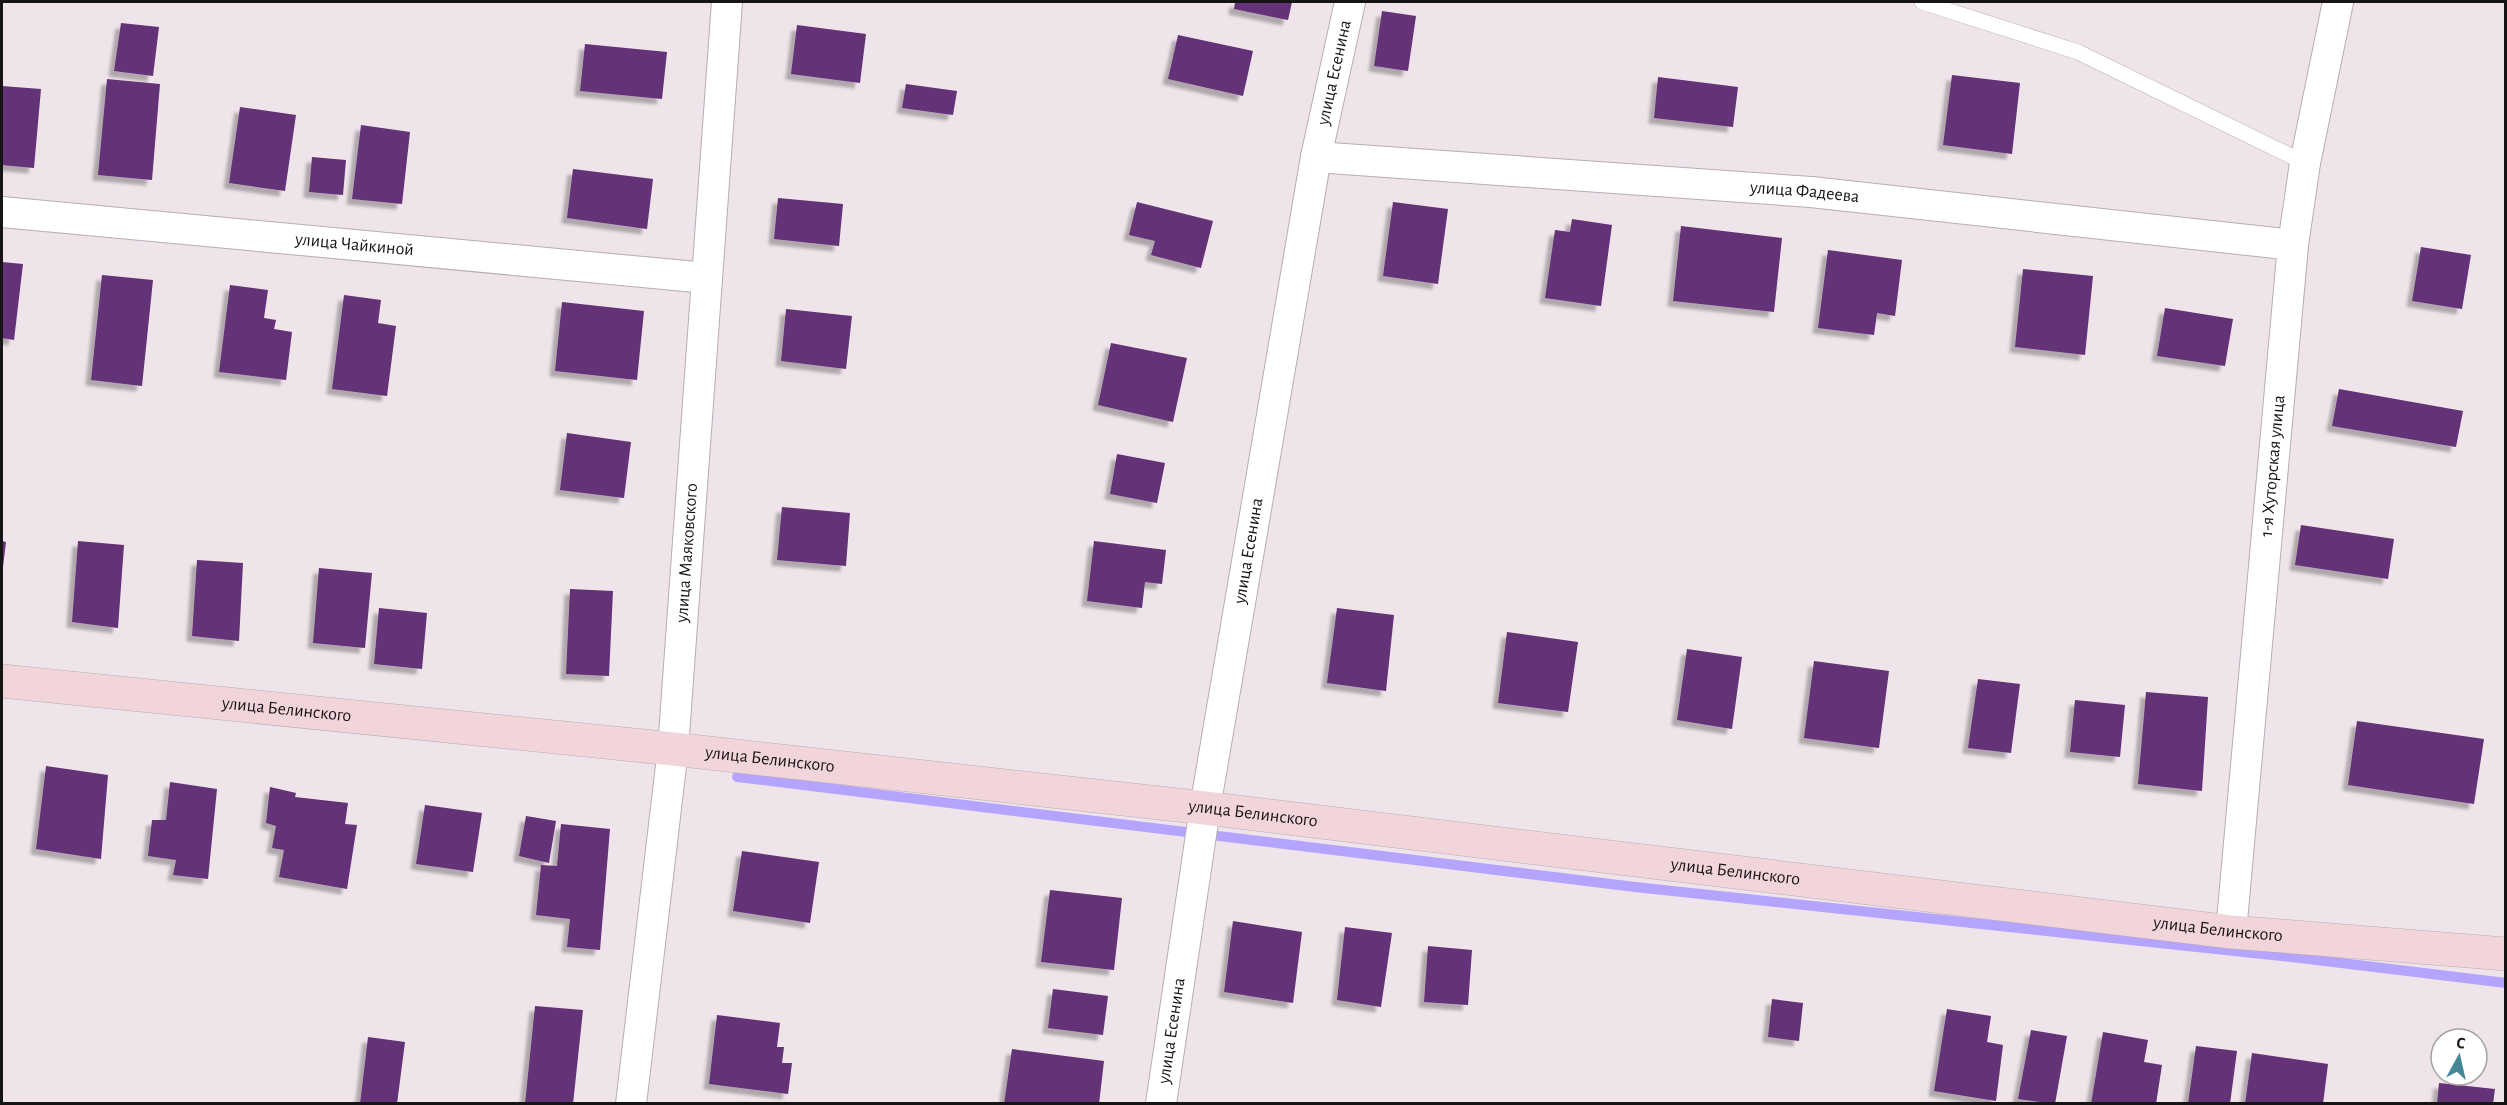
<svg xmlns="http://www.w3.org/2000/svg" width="2507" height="1105" viewBox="0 0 2507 1105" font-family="'Alegreya Sans',sans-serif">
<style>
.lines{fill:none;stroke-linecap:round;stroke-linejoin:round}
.stream{stroke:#b4a4fd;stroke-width:10}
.building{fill:#643077;filter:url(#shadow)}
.lane-casing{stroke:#b7adb3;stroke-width:16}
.street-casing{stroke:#b7adb3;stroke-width:32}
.secondary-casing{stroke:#b7adb3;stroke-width:34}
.lane{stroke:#fff;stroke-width:15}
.street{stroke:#fff;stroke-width:30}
.secondary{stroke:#f2d4db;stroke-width:33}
.labels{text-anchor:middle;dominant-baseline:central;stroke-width:6;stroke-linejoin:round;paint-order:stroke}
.street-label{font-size:18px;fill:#171416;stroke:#fff}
</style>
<defs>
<filter id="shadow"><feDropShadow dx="-5.5" dy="5.5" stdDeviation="1.5" flood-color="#0004"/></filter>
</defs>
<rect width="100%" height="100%" fill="#eee4ea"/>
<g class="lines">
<path class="stream" d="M 737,777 L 1635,887 L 2300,958 L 2506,983"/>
</g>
<path class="building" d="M 1235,2 L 1292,2 L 1288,20 L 1234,9 Z
M 1382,11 L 1416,16 L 1408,71 L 1374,66 Z
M 121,23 L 159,27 L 153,76 L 114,71 Z
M 797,25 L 866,34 L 860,83 L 791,74 Z
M 1178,35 L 1253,51 L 1243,96 L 1168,79 Z
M 585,44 L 667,52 L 662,99 L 580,91 Z
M 1952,75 L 2020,83 L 2012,154 L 1943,145 Z
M 1658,77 L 1738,87 L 1733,127 L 1654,118 Z
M 107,79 L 160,84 L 152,180 L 98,175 Z
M 906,84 L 957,91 L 953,115 L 902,108 Z
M 2,86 L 41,89 L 34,168 L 2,165 Z
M 240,107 L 296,115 L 285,191 L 229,183 Z
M 361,125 L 410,132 L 402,204 L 352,199 Z
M 312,157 L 346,160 L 343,195 L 309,192 Z
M 573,169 L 653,179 L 647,229 L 567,218 Z
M 778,198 L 843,204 L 839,246 L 774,239 Z
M 1137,202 L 1213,221 L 1201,268 L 1151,255 L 1155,241 L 1129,235 Z
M 1393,202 L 1448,209 L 1438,284 L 1383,276 Z
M 1572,219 L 1612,225 L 1601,306 L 1545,298 L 1555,230 L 1570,232 Z
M 1681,226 L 1782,238 L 1774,312 L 1673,301 Z
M 2421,247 L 2471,255 L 2462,309 L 2412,301 Z
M 1828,250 L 1902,260 L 1895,316 L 1877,313 L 1874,335 L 1818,328 Z
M 2,262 L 23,264 L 14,340 L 2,338 Z
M 2023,269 L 2093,276 L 2085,355 L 2015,347 Z
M 102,275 L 153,280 L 142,386 L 91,380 Z
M 230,285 L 268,290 L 264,318 L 276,320 L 274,329 L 292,332 L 286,380 L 219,372 Z
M 344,295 L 381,300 L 378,323 L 396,326 L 387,396 L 332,389 Z
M 562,302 L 644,311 L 637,380 L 555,371 Z
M 2165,308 L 2233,319 L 2225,366 L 2157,356 Z
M 786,309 L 852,316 L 846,369 L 781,361 Z
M 1111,343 L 1187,358 L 1173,422 L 1098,405 Z
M 2339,389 L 2463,411 L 2456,447 L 2332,426 Z
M 567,433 L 631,442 L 624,498 L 560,490 Z
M 1117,454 L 1165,463 L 1157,503 L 1110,494 Z
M 782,507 L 850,513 L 846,566 L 777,560 Z
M 2301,525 L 2394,539 L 2388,579 L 2295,565 Z
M 2,541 L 6,542 L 3,567 L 2,567 Z
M 78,541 L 124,545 L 118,628 L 72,622 Z
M 1094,541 L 1166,550 L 1162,584 L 1145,582 L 1142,608 L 1087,601 Z
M 197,560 L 243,563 L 239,641 L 192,636 Z
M 319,568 L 372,573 L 365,648 L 313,643 Z
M 570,589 L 613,591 L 609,676 L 566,674 Z
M 379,608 L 427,613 L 422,669 L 374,664 Z
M 1337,608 L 1394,615 L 1386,691 L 1327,683 Z
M 1507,632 L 1578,642 L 1568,712 L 1498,703 Z
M 1687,649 L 1742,657 L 1732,729 L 1677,720 Z
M 1814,661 L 1889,671 L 1879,748 L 1804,738 Z
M 1978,679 L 2020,684 L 2011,753 L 1968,748 Z
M 2146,692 L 2208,697 L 2202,791 L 2138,784 Z
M 2075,700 L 2125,705 L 2120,757 L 2070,752 Z
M 2357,721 L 2484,739 L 2474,804 L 2348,785 Z
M 46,766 L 108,775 L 101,859 L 36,849 Z
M 170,782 L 217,789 L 208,879 L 173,875 L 176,860 L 148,856 L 152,820 L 166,820 Z
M 270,787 L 296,793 L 295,797 L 348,803 L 345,824 L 357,825 L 347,889 L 279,877 L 284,850 L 272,848 L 276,826 L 266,823 Z
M 425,805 L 482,813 L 473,872 L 416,864 Z
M 526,816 L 556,821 L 549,863 L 519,856 Z
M 561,824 L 610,829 L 600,950 L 567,947 L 570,919 L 536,915 L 541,865 L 557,866 Z
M 742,851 L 819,862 L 810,923 L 733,911 Z
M 1050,890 L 1122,898 L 1114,970 L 1041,962 Z
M 1233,921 L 1302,932 L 1293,1003 L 1224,992 Z
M 1345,927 L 1392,933 L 1381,1007 L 1337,1000 Z
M 1428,946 L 1472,950 L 1468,1005 L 1424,1002 Z
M 1053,989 L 1108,996 L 1103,1035 L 1048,1028 Z
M 1772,999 L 1803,1003 L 1799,1041 L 1768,1037 Z
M 535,1006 L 583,1010 L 573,1104 L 525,1104 Z
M 1947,1009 L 1991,1016 L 1987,1042 L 2003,1045 L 1996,1101 L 1934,1091 Z
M 717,1015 L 780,1023 L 777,1047 L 784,1047 L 782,1063 L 792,1063 L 788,1094 L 709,1084 Z
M 2031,1030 L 2067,1036 L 2055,1104 L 2018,1099 Z
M 2103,1032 L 2148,1040 L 2144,1062 L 2162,1065 L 2156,1104 L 2091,1104 Z
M 368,1037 L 405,1042 L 397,1104 L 360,1104 Z
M 2196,1046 L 2237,1051 L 2230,1104 L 2188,1104 Z
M 1012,1049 L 1104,1061 L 1099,1104 L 1004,1104 Z
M 2252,1053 L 2328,1064 L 2323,1104 L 2245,1104 Z
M 2439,1083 L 2495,1089 L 2493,1104 L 2437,1104 Z"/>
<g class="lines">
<defs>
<path id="lane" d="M 1922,2 L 2078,52 L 2305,163"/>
<g id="street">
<path id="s1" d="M 1316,157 L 1811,192 L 2293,245"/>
<path id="s2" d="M 2,212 L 707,278"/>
<path id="s3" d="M 2231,932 L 2293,245 L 2305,163 L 2338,2"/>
<path id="s4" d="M 631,1104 L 673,749 L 727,2"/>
<path id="s5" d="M 1161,1104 L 1205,808 L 1316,157 L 1350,2"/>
</g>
<g id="secondary">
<path id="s6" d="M 2,681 L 673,749 L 1205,808 L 2231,932 L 2506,954"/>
</g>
</defs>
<use href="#lane" class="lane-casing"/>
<use href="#street" class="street-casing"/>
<use href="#secondary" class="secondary-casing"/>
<use href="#lane" class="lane"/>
<use href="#street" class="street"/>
<use href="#secondary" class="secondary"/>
</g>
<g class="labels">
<g class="street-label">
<text stroke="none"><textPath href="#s5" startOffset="1046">улица Есенина</textPath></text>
<text stroke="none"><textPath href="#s1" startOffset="490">улица Фадеева</textPath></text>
<text stroke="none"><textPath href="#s2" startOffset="354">улица Чайкиной</textPath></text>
<text stroke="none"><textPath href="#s3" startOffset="468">1-я Хуторская улица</textPath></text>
<text stroke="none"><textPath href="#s5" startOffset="560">улица Есенина</textPath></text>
<text stroke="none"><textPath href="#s4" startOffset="554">улица Маяковского</textPath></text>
<text stroke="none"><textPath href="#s6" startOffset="286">улица Белинского</textPath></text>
<text stroke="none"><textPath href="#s6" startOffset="772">улица Белинского</textPath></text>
<text stroke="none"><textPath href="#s6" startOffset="1258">улица Белинского</textPath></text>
<text stroke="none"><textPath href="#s6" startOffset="1744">улица Белинского</textPath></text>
<text stroke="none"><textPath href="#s6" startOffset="2230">улица Белинского</textPath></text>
<text stroke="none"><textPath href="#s5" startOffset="74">улица Есенина</textPath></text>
</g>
</g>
<rect width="2507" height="1105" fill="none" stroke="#171416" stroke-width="6"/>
<g transform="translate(2459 1057) rotate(8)"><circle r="28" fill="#ffffff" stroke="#a2a1a2" stroke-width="1.5"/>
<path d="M0-4.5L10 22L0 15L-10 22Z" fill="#458799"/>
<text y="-9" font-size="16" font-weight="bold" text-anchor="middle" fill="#171416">С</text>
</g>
</svg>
